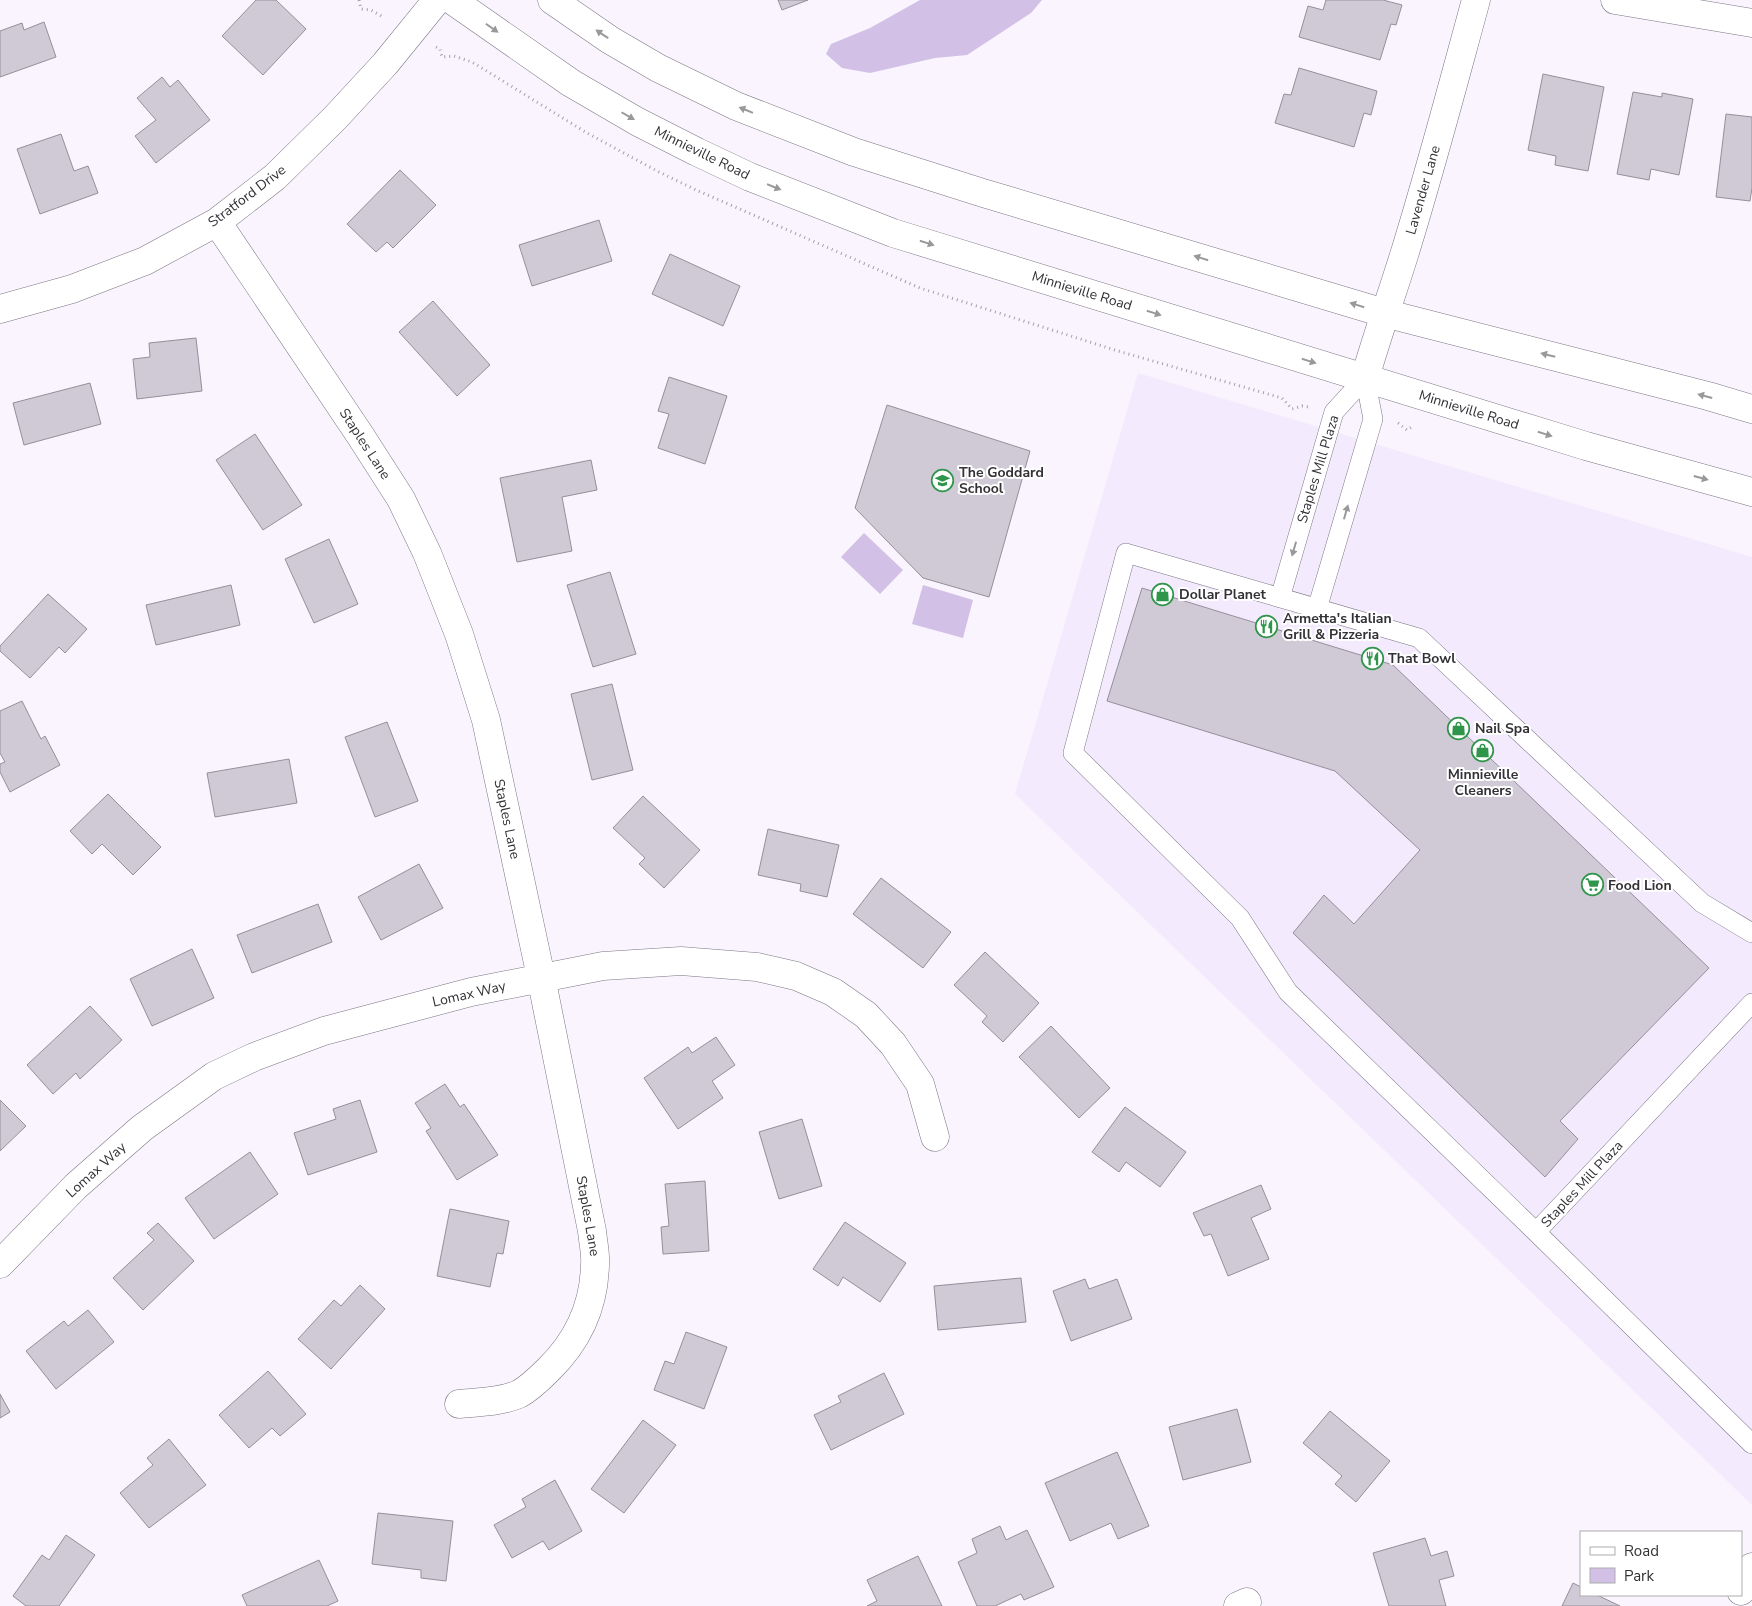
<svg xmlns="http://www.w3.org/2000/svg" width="1752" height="1606" viewBox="0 0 1752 1606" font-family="'Nunito Sans',sans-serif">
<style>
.built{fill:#f3eafe}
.green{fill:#d2c0e6}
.building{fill:#d0cad6;stroke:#958f9b}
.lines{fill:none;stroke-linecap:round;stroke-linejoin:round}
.service-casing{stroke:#7b7682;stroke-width:20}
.minor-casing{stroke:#7b7682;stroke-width:29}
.primary-casing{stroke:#7b7682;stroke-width:29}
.path{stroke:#a3a0a7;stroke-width:3;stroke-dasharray:1 4;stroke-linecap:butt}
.service{stroke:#fff;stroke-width:19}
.minor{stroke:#fff;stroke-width:28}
.primary{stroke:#fff;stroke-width:28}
.oneway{fill:#99989a}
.labels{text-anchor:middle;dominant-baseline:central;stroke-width:4;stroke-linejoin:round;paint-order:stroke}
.street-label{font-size:14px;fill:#333136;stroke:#fff}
.poi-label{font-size:14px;font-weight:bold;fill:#333136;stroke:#fff;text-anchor:start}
</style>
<rect width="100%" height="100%" fill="#f9f4fe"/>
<path class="built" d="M 1138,373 L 1752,557 L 1752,1505 L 1015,794 Z"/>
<path class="green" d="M 920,0 L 1042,0 L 1031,13 L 967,55 L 935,58 L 870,73 L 842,68 L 826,54 L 831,44 L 870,28 Z
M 864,533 L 903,570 L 880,594 L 841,557 Z
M 923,585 L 973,600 L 963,638 L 912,624 Z"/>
<path class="building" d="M 256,0 L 276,0 L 306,29 L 263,75 L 222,36 Z
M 778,0 L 808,0 L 782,10 Z
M 1326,0 L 1383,0 L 1402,5 L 1396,25 L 1391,24 L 1380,60 L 1299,37 L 1308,6 L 1323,10 Z
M 44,22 L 56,57 L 0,77 L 0,31 L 22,23 L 24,30 Z
M 1299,68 L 1377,91 L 1371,115 L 1364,113 L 1354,147 L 1275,123 L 1284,94 L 1291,95 Z
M 1543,74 L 1604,87 L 1588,171 L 1555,165 L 1556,156 L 1528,150 Z
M 162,77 L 170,87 L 178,80 L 210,120 L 156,163 L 135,136 L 156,120 L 137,98 Z
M 1633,92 L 1662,97 L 1662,93 L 1693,99 L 1679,175 L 1651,169 L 1649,180 L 1617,174 Z
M 1726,114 L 1752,117 L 1752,188 L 1750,201 L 1716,197 Z
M 61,134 L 74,171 L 88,166 L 98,193 L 40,214 L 17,149 Z
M 400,170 L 436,205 L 393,248 L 387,242 L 376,252 L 347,224 Z
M 599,220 L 612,261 L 532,286 L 519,245 Z
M 670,254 L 740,286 L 723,326 L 652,294 Z
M 433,301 L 490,365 L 457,396 L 399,332 Z
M 196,338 L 202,391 L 137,399 L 133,359 L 150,357 L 149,343 Z
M 669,377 L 727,396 L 705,464 L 658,448 L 669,414 L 658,411 Z
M 90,383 L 101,424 L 24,445 L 13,403 Z
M 887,405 L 1030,451 L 989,597 L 923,578 L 855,508 Z
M 255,434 L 302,505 L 263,530 L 216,460 Z
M 591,460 L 597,490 L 562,497 L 572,551 L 517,562 L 500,478 Z
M 329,539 L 358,604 L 314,623 L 285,559 Z
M 610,572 L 636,654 L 593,667 L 567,585 Z
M 231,585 L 240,625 L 156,645 L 146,605 Z
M 1142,588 L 1393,665 L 1709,968 L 1560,1121 L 1578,1139 L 1545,1177 L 1293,933 L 1324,895 L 1354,924 L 1420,850 L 1335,771 L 1107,701 Z
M 48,594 L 87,629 L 65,653 L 59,647 L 30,678 L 0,651 L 0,646 Z
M 612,684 L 633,770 L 592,780 L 571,694 Z
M 22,701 L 41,739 L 45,736 L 60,765 L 10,792 L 0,772 L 0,764 L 5,762 L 0,753 L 0,711 Z
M 387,722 L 418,801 L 375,817 L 345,737 Z
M 289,759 L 297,803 L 215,817 L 207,773 Z
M 108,794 L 161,847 L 133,875 L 102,844 L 92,854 L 70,831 Z
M 643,796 L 700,850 L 664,888 L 639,864 L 645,858 L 613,828 Z
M 768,829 L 839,845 L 827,897 L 800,891 L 801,884 L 758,875 Z
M 419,864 L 443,908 L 381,940 L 358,897 Z
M 881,878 L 951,932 L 923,968 L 853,914 Z
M 318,904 L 332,942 L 252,973 L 237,935 Z
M 192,949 L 214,998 L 152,1026 L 130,979 Z
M 985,952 L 1039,1003 L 1003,1042 L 982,1022 L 987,1016 L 954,985 Z
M 90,1006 L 122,1040 L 80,1079 L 76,1073 L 53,1094 L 27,1065 Z
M 1051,1026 L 1110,1088 L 1079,1118 L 1019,1057 Z
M 716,1037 L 735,1065 L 712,1081 L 723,1098 L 678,1129 L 644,1078 L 688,1047 L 692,1053 Z
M 445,1084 L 460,1107 L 464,1104 L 498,1155 L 457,1180 L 426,1131 L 431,1128 L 415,1103 Z
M 0,1100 L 26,1126 L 0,1151 Z
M 360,1100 L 377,1152 L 308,1175 L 294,1133 L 336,1119 L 333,1109 Z
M 1125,1107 L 1186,1152 L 1160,1187 L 1126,1162 L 1119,1172 L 1092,1152 Z
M 802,1119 L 822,1186 L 779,1199 L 759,1132 Z
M 250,1152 L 278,1194 L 214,1239 L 185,1198 Z
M 705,1181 L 709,1251 L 663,1254 L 661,1227 L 669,1226 L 665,1184 Z
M 1261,1185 L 1271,1209 L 1251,1218 L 1269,1259 L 1228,1276 L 1211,1234 L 1204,1236 L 1193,1213 Z
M 450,1209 L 509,1221 L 503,1254 L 497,1253 L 490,1287 L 437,1276 Z
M 845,1222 L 906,1263 L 880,1302 L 843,1277 L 838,1286 L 813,1269 Z
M 158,1223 L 194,1261 L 143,1310 L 113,1278 L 154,1240 L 147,1233 Z
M 1021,1278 L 1026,1322 L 938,1330 L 934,1286 Z
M 1085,1279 L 1089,1289 L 1117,1279 L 1132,1319 L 1071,1341 L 1053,1291 Z
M 360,1285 L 385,1309 L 331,1369 L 298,1339 L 334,1300 L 341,1306 Z
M 88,1310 L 114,1342 L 56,1389 L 26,1351 L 64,1321 L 68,1326 Z
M 686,1332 L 727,1347 L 704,1409 L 654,1390 L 665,1361 L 674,1364 Z
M 268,1371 L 306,1414 L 280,1436 L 272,1428 L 249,1448 L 219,1415 Z
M 884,1373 L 904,1414 L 831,1450 L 814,1415 L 841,1402 L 838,1396 Z
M 0,1394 L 10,1412 L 0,1418 Z
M 1237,1409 L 1251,1462 L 1183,1480 L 1169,1427 Z
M 1330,1411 L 1390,1461 L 1356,1502 L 1335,1484 L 1342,1476 L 1303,1443 Z
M 643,1420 L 676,1445 L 624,1513 L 591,1489 Z
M 169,1439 L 206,1485 L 149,1528 L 120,1493 L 153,1465 L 147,1458 Z
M 1117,1452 L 1149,1526 L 1118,1539 L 1111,1523 L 1070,1541 L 1045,1483 Z
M 555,1480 L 582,1531 L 549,1550 L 543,1541 L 512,1558 L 494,1525 L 526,1507 L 522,1499 Z
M 378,1513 L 453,1521 L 446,1581 L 421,1578 L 421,1570 L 372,1564 Z
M 1000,1526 L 1006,1540 L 1027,1530 L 1054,1587 L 1024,1600 L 1021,1594 L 995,1606 L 977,1606 L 958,1562 L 977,1553 L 972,1539 Z
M 66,1535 L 95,1555 L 59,1606 L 26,1606 L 13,1596 L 42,1555 L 49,1560 Z
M 1425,1538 L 1431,1556 L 1447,1551 L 1454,1576 L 1439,1580 L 1446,1606 L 1389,1606 L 1373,1553 Z
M 918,1556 L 942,1606 L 867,1606 L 877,1601 L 867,1580 Z
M 319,1560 L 338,1601 L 327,1606 L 247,1606 L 242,1595 Z
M 1573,1583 L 1581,1587 L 1581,1595 L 1597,1595 L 1620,1606 L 1562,1606 Z"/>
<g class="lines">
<defs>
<path id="service" d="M 1280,598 L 1334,412 L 1365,378
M 1317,609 L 1373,419 L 1365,378
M 1752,1003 L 1536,1232 L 1752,1444
M 1536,1232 L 1288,992 L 1240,918 L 1073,753 L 1126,553 L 1419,638 L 1702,903 L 1752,933"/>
<path id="minor" d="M 1615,0 L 1752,23
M 217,222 L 360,435 L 401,499 L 427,553 L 459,634 L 486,720 L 541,977 L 592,1231 C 593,1242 596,1254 595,1265 C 594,1306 578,1341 548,1370 C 540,1378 530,1388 519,1394 C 500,1402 479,1402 459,1404
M 0,309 L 72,289 L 145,261 L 217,222 L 275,177 L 335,118 L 385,64 L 437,0
M 1365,378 C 1377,336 1392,294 1405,252 C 1431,168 1453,84 1476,0
M 0,1264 L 76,1186 L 142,1128 L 214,1076 L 254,1057 L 324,1031 L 471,992 L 603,966 L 681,961 L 757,967 L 796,976 L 833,992 L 866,1015 L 893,1044 L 920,1084 L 935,1137
M 1741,1591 L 1752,1567
M 1238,1606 L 1247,1602"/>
<path id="primary" d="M 452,0 L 571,83 L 638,122 L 697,152 L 750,177 L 893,233 L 1586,446 L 1752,492
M 552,0 L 610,40 L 658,68 L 736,106 L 854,152 L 983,193 L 1384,313 L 1708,396 L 1752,409"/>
</defs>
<use href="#service" class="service-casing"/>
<use href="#minor" class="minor-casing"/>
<use href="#primary" class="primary-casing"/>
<path class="path" d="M 359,0 L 361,9 L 371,10 L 383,17
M 436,47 L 440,49 L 442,57 L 454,56 L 472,62 L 587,133 L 657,171 L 694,189 L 920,288 L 1118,351 L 1282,398 L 1292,409 L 1302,406 L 1309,407
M 1398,423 L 1407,430 L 1413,426"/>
<use href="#service" class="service"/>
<use href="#minor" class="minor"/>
<use href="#primary" class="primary"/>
</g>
<defs><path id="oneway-solid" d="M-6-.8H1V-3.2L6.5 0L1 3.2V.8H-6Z" transform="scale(1.25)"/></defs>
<g class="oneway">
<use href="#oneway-solid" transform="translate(492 28) rotate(35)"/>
<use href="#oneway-solid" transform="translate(602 34) rotate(-146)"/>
<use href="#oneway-solid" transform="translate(746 110) rotate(-158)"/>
<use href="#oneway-solid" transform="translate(628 116) rotate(30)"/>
<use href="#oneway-solid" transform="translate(774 187) rotate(22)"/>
<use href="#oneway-solid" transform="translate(927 243) rotate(17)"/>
<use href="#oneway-solid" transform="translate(1201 258) rotate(-163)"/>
<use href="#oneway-solid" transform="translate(1357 305) rotate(-163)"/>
<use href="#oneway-solid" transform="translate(1154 313) rotate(17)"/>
<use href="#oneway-solid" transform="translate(1548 355) rotate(-166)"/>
<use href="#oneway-solid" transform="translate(1309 361) rotate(17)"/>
<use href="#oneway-solid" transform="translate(1705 396) rotate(-165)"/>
<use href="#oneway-solid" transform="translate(1545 434) rotate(17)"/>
<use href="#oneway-solid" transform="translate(1701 478) rotate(15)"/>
<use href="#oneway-solid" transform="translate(1346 512) rotate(-74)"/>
<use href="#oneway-solid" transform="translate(1294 549) rotate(106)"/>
</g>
<defs>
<symbol id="school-ring" viewBox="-11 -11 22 22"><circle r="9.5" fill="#fff" stroke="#2f954b" stroke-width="1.5"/><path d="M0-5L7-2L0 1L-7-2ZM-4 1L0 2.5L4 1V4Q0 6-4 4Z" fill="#2f954b"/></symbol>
<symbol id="shop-ring" viewBox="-11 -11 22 22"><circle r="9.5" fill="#fff" stroke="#2f954b" stroke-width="1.5"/><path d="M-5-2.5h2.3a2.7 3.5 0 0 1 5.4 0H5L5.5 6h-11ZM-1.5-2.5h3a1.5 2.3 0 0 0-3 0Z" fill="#2f954b"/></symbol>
<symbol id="restaurant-ring" viewBox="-11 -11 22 22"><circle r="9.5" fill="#fff" stroke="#2f954b" stroke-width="1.5"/><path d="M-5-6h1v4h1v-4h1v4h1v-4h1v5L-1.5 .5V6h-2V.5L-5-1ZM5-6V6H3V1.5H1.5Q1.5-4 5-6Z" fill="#2f954b"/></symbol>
<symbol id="supermarket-ring" viewBox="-11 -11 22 22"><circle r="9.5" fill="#fff" stroke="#2f954b" stroke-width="1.5"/><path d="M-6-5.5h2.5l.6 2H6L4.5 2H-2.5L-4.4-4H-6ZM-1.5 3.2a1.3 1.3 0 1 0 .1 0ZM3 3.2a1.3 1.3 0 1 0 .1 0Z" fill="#2f954b"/></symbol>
</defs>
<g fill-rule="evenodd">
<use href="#school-ring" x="930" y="468" width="25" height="25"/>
<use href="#shop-ring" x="1150" y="582" width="25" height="25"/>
<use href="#restaurant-ring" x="1254" y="614" width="25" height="25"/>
<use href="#restaurant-ring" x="1360" y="646" width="25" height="25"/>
<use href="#shop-ring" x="1446" y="716" width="25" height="25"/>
<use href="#shop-ring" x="1470" y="738" width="25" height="25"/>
<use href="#supermarket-ring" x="1580" y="872" width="25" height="25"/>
</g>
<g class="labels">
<g class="street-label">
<text transform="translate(702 153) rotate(26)">Minnieville Road</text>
<text transform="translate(1423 190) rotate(-74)">Lavender Lane</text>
<text transform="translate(247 196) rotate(-37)">Stratford Drive</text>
<text transform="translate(1082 291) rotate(17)">Minnieville Road</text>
<text transform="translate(1469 410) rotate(17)">Minnieville Road</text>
<text transform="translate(365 444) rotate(57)">Staples Lane</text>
<text transform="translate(1318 469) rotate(-73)">Staples Mill Plaza</text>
<text transform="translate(507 819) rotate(78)">Staples Lane</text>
<text transform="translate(469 994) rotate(-13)">Lomax Way</text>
<text transform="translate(96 1170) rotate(-42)">Lomax Way</text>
<text transform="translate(1582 1184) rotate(-47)">Staples Mill Plaza</text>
<text transform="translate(588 1216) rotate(80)">Staples Lane</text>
</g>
<g class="poi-label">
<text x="959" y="472">The Goddard<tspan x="959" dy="16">School</tspan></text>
<text x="1179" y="594">Dollar Planet</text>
<text x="1283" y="618">Armetta's Italian<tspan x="1283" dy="16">Grill &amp; Pizzeria</tspan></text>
<text x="1388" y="658">That Bowl</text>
<text x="1475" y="728">Nail Spa</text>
<text x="1483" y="774" text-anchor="middle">Minnieville<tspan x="1483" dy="16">Cleaners</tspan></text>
<text x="1608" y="885">Food Lion</text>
</g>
</g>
<rect x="1580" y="1531" width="162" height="65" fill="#ffffff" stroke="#adadaf"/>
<rect x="1590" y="1547" width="25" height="8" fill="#ffffff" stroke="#adadaf"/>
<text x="1624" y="1556" font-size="15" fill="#333136">Road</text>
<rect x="1590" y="1568" width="25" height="15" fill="#d2c0e6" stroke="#adadaf"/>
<text x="1624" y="1581" font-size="15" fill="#333136">Park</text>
</svg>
